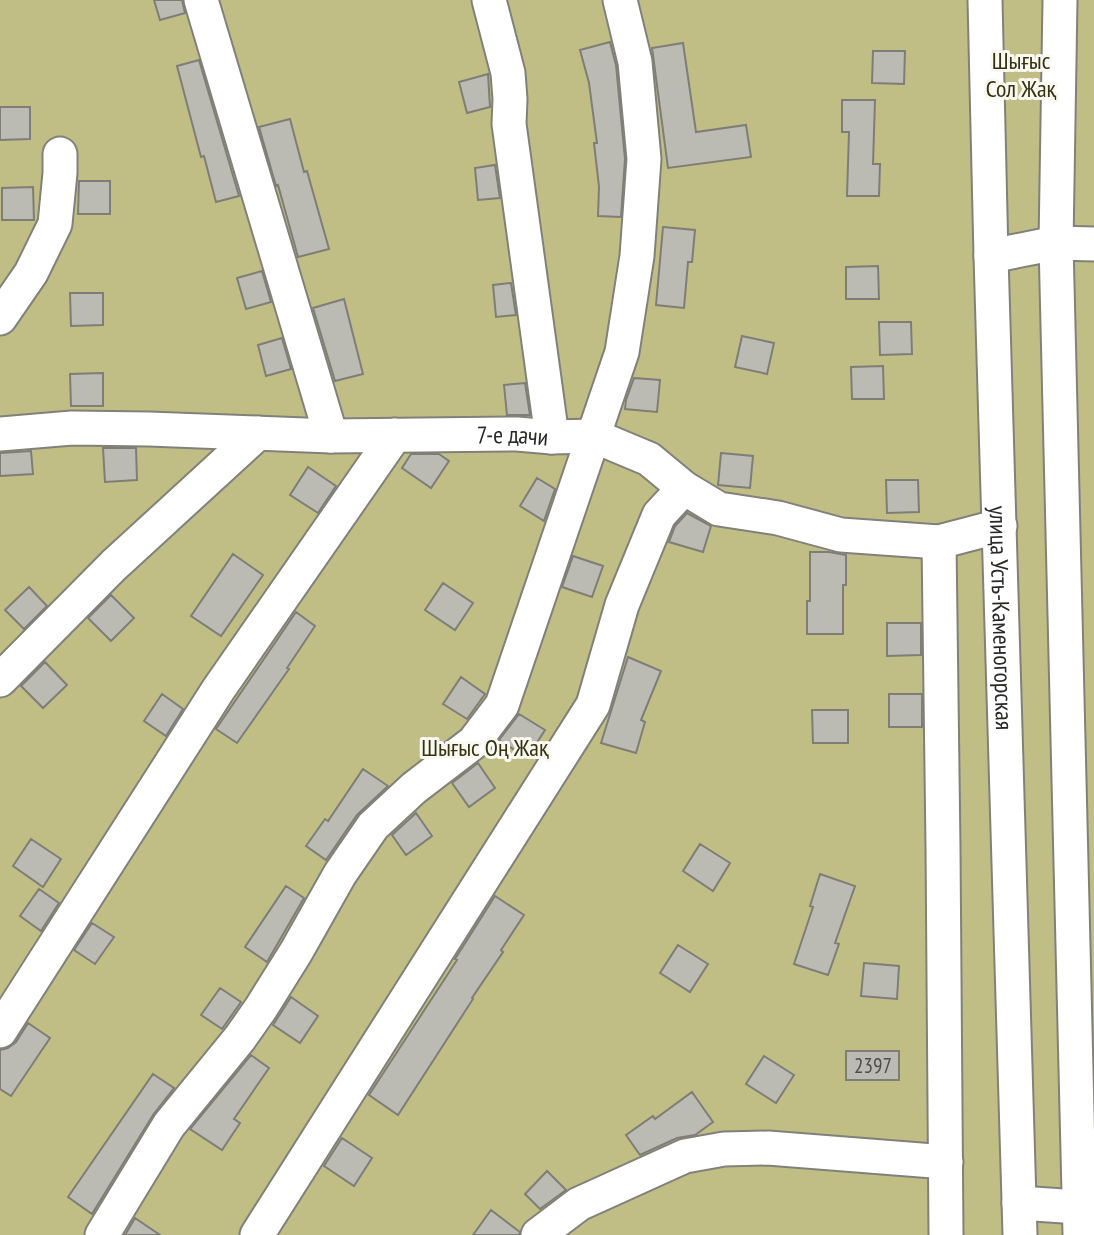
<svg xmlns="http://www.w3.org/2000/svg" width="1094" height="1235" viewBox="0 0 1094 1235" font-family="'PT Sans Narrow',sans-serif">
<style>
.green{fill:#c0be85}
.building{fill:#bbbbb3;stroke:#7e7e77;stroke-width:2}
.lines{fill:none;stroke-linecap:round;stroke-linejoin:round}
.minor-casing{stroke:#81817a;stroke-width:37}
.minor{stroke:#fff;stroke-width:33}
.labels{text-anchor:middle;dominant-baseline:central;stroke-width:6;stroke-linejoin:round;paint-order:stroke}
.number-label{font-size:21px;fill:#4d4d49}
.park-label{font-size:24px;fill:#343211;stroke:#f9f9f1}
.street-label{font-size:24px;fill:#282826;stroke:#f9f9f1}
</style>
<rect width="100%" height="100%" fill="#ebebe3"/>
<path class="green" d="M 0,0 L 1094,0 L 1094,1235 L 0,1235 Z"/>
<path class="building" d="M 154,0 L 182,0 L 185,13 L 160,20 Z
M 610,42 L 616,65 L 625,159 L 621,217 L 598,216 L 599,187 L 594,143 L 597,143 L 589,83 L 580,50 Z
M 683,43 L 696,132 L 746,125 L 751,157 L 668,168 L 652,48 Z
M 873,51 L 905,51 L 904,84 L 872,83 Z
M 199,60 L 239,196 L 216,202 L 204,156 L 201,157 L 177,66 Z
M 488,74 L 490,107 L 467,113 L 459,82 Z
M 842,100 L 875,100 L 873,164 L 880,164 L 879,196 L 847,196 L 849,132 L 842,132 Z
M 0,107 L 30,107 L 30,139 L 0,140 Z
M 290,119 L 304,172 L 307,171 L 329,249 L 298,257 L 278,185 L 276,186 L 259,127 Z
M 495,165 L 500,198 L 478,200 L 475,168 Z
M 79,181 L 110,181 L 110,214 L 78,214 Z
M 33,187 L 34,220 L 2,220 L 2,188 Z
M 663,227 L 695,230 L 692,262 L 688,262 L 684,308 L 656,305 Z
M 878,266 L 879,299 L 846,299 L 846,267 Z
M 262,271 L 271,302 L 246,309 L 237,278 Z
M 511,283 L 516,315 L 496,317 L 493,285 Z
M 70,293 L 103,293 L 103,325 L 71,326 Z
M 344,299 L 363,374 L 335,381 L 313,308 Z
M 879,322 L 911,322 L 912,354 L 880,355 Z
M 742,336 L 774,343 L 767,374 L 735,367 Z
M 282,338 L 291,369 L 266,376 L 258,345 Z
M 883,366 L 884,399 L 852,399 L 851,367 Z
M 103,373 L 103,406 L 71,406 L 70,374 Z
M 634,378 L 660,380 L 657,412 L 625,409 L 626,400 Z
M 525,383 L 530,415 L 507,415 L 504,385 Z
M 103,448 L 136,448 L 137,480 L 105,482 Z
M 31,451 L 33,474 L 0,476 L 0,453 Z
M 721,453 L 753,456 L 750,488 L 718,485 Z
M 411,454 L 439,454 L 449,461 L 431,488 L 402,468 Z
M 308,467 L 336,486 L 318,513 L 290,495 Z
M 537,478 L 555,489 L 544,521 L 520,506 Z
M 886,480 L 918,480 L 919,512 L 887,513 Z
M 687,513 L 711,526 L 703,552 L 669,542 L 675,526 Z
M 810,552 L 829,552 L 846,555 L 846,585 L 843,585 L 843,634 L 807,634 L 807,601 L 810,601 Z
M 233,554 L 263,575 L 221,636 L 191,616 Z
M 573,556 L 603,566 L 592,597 L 562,587 Z
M 443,583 L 473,603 L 455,630 L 425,610 Z
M 29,587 L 47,606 L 24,629 L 5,610 Z
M 111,595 L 134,618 L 111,641 L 88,618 Z
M 296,612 L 315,626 L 287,668 L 289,669 L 237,743 L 216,729 Z
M 887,623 L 921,623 L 921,655 L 887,656 Z
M 628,657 L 661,671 L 641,720 L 645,722 L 636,753 L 601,743 Z
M 45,662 L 67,685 L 43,708 L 21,686 Z
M 461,677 L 485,694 L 467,719 L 443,704 Z
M 162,694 L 183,709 L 166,736 L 144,721 Z
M 889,694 L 922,694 L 922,727 L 889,727 Z
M 812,710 L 848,710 L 848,743 L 813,743 Z
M 519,714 L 545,730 L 527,758 L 499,740 Z
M 478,763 L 495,788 L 469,807 L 452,783 Z
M 363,769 L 388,786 L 357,815 L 326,860 L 306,846 L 325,819 L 328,821 Z
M 416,813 L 432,836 L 406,855 L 392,835 Z
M 31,839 L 61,859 L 43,887 L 13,866 Z
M 700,844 L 730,863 L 713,891 L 683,871 Z
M 820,874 L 855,886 L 835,943 L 839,944 L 828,975 L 794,964 L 813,907 L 810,906 Z
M 286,886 L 304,898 L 267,962 L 245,947 Z
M 39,889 L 59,903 L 41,931 L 20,916 Z
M 495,896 L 524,915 L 501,950 L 503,952 L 472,998 L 473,999 L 398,1115 L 369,1095 L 457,960 L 455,959 Z
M 92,923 L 114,937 L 95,964 L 74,950 Z
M 678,945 L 708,964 L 690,992 L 660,973 Z
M 864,963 L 899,966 L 897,999 L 861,996 Z
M 220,988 L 241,1002 L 222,1029 L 201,1015 Z
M 291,997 L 318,1016 L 300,1043 L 273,1025 Z
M 28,1023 L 50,1038 L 11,1096 L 0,1089 L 0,1050 L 8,1048 L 16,1042 Z
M 846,1051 L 899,1051 L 899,1080 L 846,1080 Z
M 251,1055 L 269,1068 L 234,1119 L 240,1123 L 222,1150 L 190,1129 Z
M 764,1056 L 794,1075 L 776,1103 L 746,1084 Z
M 153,1074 L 174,1088 L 153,1115 L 92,1214 L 68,1197 Z
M 692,1092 L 713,1122 L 695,1135 L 677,1138 L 640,1155 L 626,1135 L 653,1116 L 655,1119 Z
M 342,1138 L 372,1158 L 354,1186 L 324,1166 Z
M 547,1171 L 566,1190 L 540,1209 L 525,1194 Z
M 491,1210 L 520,1232 L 519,1235 L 473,1235 Z
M 135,1218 L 160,1235 L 125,1235 Z"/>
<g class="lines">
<defs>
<g id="minor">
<path d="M 201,0 L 331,436"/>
<path d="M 489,0 L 508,73 L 510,99 L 509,124 L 552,437"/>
<path id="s1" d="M 985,0 L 991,256 L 1020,1235"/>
<path d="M 1060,0 L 1056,243 L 1080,1235"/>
<path d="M 991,256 L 1056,243 L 1094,244"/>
<path d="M 0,318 L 31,273 L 55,224 L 60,173 L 60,154"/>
<path id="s2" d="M 0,434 L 72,428 L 149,429 L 331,436 L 517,434 L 552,437 L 594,436 L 649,459 L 684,488 L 719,509 L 778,518 L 841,535 L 939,542 L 1000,526"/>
<path d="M 939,542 L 943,847 L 946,1235"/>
<path d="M 0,680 L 114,565 L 258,433"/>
<path d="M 0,1031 L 218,690 L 395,435"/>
<path d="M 1019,1203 L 1094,1208"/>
<path d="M 102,1235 L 169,1125 L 240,1038 L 261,1008 L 296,952 L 340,874 L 373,826 L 414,788 L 474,742 L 502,705 L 622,352 L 637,256 L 644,159 L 635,62 L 620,0"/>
<path d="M 257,1235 L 593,705 L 622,605 L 659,515 L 684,488"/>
<path d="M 538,1235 L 579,1204 L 685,1156 L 724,1149 L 768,1148 L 946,1162"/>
</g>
</defs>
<use href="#minor" class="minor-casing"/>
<use href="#minor" class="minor"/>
</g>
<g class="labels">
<g class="number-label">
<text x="873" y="1065">2397</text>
</g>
<g class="park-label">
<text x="1021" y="60">Шығыс<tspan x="1021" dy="28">Сол Жақ</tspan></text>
<text x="485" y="747">Шығыс Оң Жақ</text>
</g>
<g class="street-label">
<text stroke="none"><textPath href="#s2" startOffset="513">7-е дачи</textPath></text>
<text stroke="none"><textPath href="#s1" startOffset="618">улица Усть-Каменогорская</textPath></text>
</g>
</g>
</svg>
